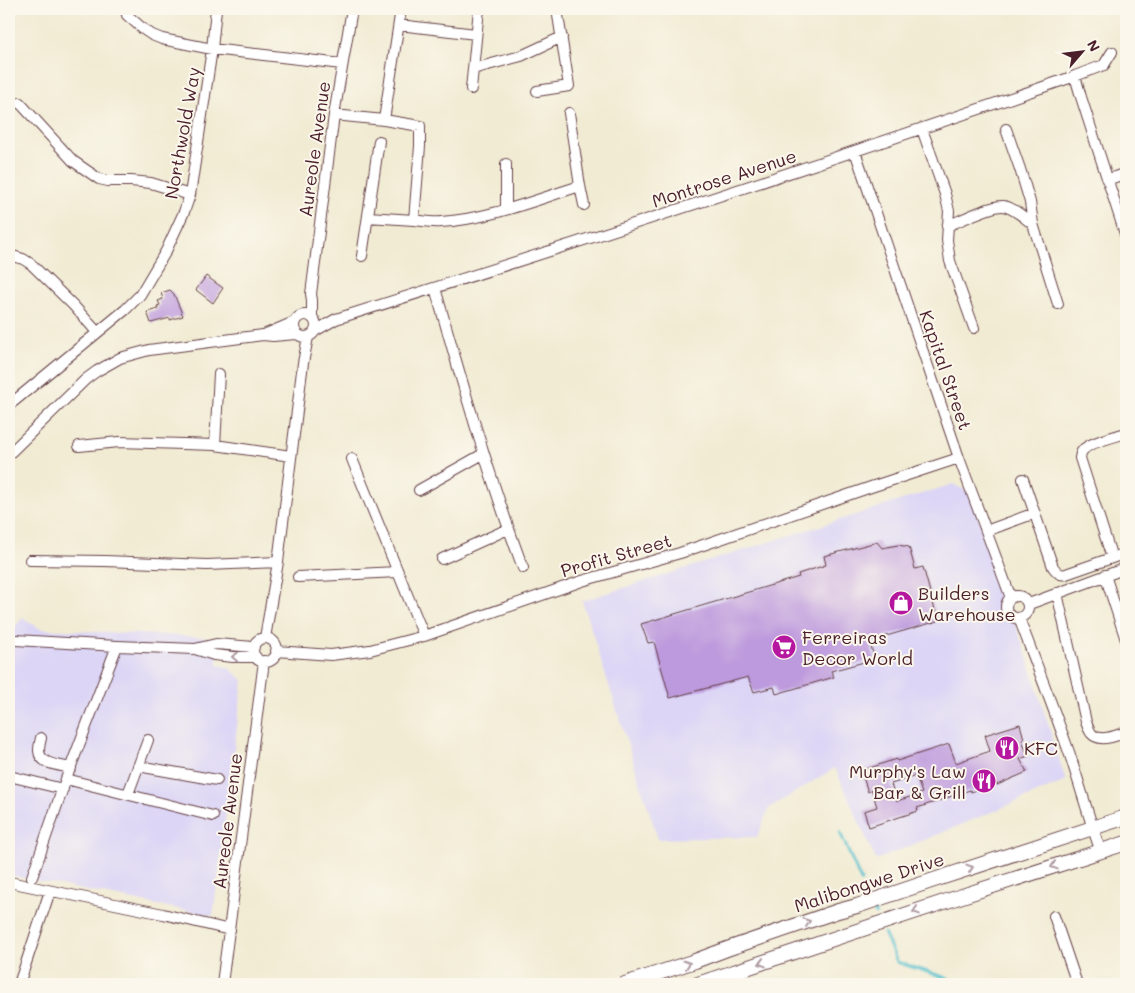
<svg xmlns="http://www.w3.org/2000/svg" width="1135" height="993" viewBox="0 0 1135 993" font-family="Mali,sans-serif">
<style>
.built{fill:#dcd5f6}
.lines{fill:none;stroke-linecap:round;stroke-linejoin:round}
.stream{stroke:#54c0cd;stroke-width:3}
.building{fill:#bd9add;fill-rule:evenodd}
.minor-casing{stroke:#633e44;stroke-width:12}
.secondary-casing{stroke:#633e44;stroke-width:16}
.minor{stroke:#fff;stroke-width:10}
.secondary{stroke:#fff;stroke-width:14}
.oneway{stroke:#ae9aa0}
.labels{text-anchor:middle;dominant-baseline:central;stroke-width:4;stroke-linejoin:round;paint-order:stroke}
.street-label{font-size:18px;fill:#4a1f2b;stroke:#fbf7ec}
.poi-label{font-size:18px;fill:#4a1f2b;stroke:#fbf7ec;text-anchor:start}
</style>
<rect width="100%" height="100%" fill="#fbf7ec"/>
<filter id="ink" filterUnits="userSpaceOnUse"><feTurbulence type="fractalNoise" baseFrequency=".02" numOctaves="2"/><feDisplacementMap in="SourceGraphic" scale="10" xChannelSelector="R" yChannelSelector="G"/><feConvolveMatrix kernelMatrix="1 2 1 2 8 2 1 2 1" color-interpolation-filters="sRGB"/></filter>
<filter id="wash" filterUnits="userSpaceOnUse"><feTurbulence type="fractalNoise" baseFrequency=".0096" numOctaves="4" result="noise"/><feDisplacementMap in="SourceGraphic" scale="20" xChannelSelector="R" yChannelSelector="G"/><feGaussianBlur stdDeviation="1.12" result="paint"/><feColorMatrix in="noise" values="0 0 0 0 0 0 0 0 0 0 0 0 0 0 0 0 0 1.4 0 .05"/><feComposite in="paint" operator="in"/></filter>
<g filter="url(#wash)">
<rect width="100%" height="100%" fill="#f1ebd3"/>
<path class="built" d="M 953,484 L 970,493 L 1029,663 L 1066,781 L 876,860 L 835,768 L 769,808 L 757,837 L 658,839 L 582,601 Z
M 22,618 L 41,629 L 221,638 L 217,664 L 229,668 L 243,680 L 213,916 L 9,875 L 9,634 Z"/>
<g class="lines">
<path class="stream" d="M 840,832 L 861,881
M 866,891 L 866,893
M 874,911 L 876,914
M 884,933 L 897,962 L 965,984"/>
</g>
<g id="blocks">
<path class="building" d="M 206,276 L 223,288 L 213,303 L 196,290 Z
M 170,290 L 174,294 L 183,316 L 170,320 L 170,318 L 151,323 L 147,312 L 158,309 L 157,306 L 160,305 L 158,301 L 163,299 L 161,293 Z
M 877,542 L 882,548 L 898,545 L 909,547 L 915,569 L 923,567 L 938,621 L 869,641 L 875,659 L 831,671 L 834,677 L 776,694 L 774,687 L 754,692 L 748,677 L 670,698 L 654,642 L 648,643 L 641,624 L 799,577 L 798,574 L 826,565 L 824,556 Z
M 1020,724 L 1024,739 L 1022,740 L 1028,756 L 1020,759 L 1027,772 L 997,785 L 996,783 L 971,792 L 970,790 L 917,808 L 918,811 L 869,827 L 864,811 L 877,807 L 872,790 L 868,792 L 861,771 L 896,759 L 897,761 L 949,744 L 956,763 L 990,751 L 985,735 ZM 916,776 L 922,793 L 897,801 L 891,784 Z"/>
</g>
</g>
<g filter="url(#ink)">
<use href="#blocks" fill-opacity="0" stroke="#633e44" stroke-width="1"/>
<g class="lines">
<defs>
<path id="minor" d="M 127,15 L 143,29 L 152,35 L 162,39 L 212,49 L 342,64
M 399,25 L 476,34
M 473,69 L 521,56 L 562,37
M 1075,76 L 1081,97 L 1126,237
M 471,89 L 479,9
M 537,91 L 569,86 L 557,9
M 20,103 L 73,161 L 99,179 L 108,181 L 131,181 L 151,183 L 190,195
M 569,113 L 580,186 L 584,205
M 334,115 L 384,120 L 420,126 L 420,146 L 414,220 L 368,217
M 384,120 L 401,9
M 922,129 L 945,194 L 949,211 L 947,240 L 950,261 L 974,328
M 1006,129 L 1020,169 L 1030,202 L 1033,224 L 1058,304
M 855,151 L 959,458 L 1011,598
M 1107,180 L 1126,173
M 506,209 L 506,164
M 414,220 C 423,221 433,223 441,222 C 489,219 535,200 580,186
M 947,226 C 960,221 991,205 1003,206 C 1013,207 1024,218 1033,224
M 9,255 L 23,259 L 31,264 L 73,305 L 97,332
M 362,256 L 379,141
M 435,288 C 462,382 489,477 523,568
M294 326a11 11 0 1 1 22 0a11 11 0 1 1-22 0Z
M 312,317 L 312,300 L 311,294 L 334,115 L 352,9
M 315,331 L 336,319 C 584,241 830,161 1075,76 L 1104,65 L 1112,52
M 266,334 L 294,322
M 9,403 L 13,402 L 125,310 L 140,295 L 166,251 L 184,212 L 190,195 L 212,49 L 216,9
M 215,445 L 219,374
M 79,446 L 119,442 L 215,445 L 291,456
M 9,454 L 86,379 L 97,371 L 120,358 L 149,350 L 263,335 L 273,336 L 296,334
M 352,459 L 424,636
M 1023,479 L 1053,567 C 1057,572 1060,576 1066,574 L 1126,553
M 419,490 L 483,454
M 986,531 L 1035,513
M 1112,558 L 1080,458 C 1081,454 1080,453 1083,450 C 1088,443 1117,436 1126,433
M 442,559 L 508,529
M 30,560 L 105,561 L 207,565 L 278,562
M 1105,575 L 1126,640
M 298,577 L 397,572
M 1057,593 L 1086,722 C 1087,725 1089,730 1091,733 C 1099,743 1116,736 1126,732
M1006 607a11 11 0 1 1 22 0a11 11 0 1 1-22 0Z
M 1029,604 L 1126,568
M 1019,618 C 1036,663 1053,707 1069,752 C 1080,785 1089,819 1101,852
M 265,638 L 278,562 L 303,363 L 308,337
M253 650a12 12 0 1 1 24 0a12 12 0 1 1-24 0Z
M 16,640 L 117,646 L 195,649
M 254,647 L 216,644 L 195,649 L 214,655 L 233,657 L 256,657
M 276,651 L 331,655 L 370,650 L 424,636 L 582,581 L 680,553 L 871,487 L 959,458
M 41,738 C 40,742 39,747 39,751 C 40,765 60,765 71,768
M 138,766 L 217,780
M 9,776 L 63,789
M 66,779 L 213,816
M 128,794 L 148,740
M 32,877 L 66,779 L 117,646
M 9,882 L 163,914 L 230,930
M 1054,916 L 1077,984
M 19,984 L 50,891
M 222,984 L 264,661"/>
<path id="secondary" d="M 625,984 L 695,961 L 727,949 L 838,911 L 857,906 L 931,881 L 1126,817
M 698,984 L 962,896 L 1126,843"/>
</defs>
<use href="#minor" class="minor-casing"/>
<use href="#secondary" class="secondary-casing"/>
<use href="#minor" class="minor"/>
<use href="#secondary" class="secondary"/>
</g>
<defs><path id="oneway-chevron" d="M-2-3.5L2.5 0L-2 3.5" fill="none" stroke-width="1.6" stroke-linecap="round" stroke-linejoin="round" transform="scale(1.25)"/></defs>
<g class="oneway">
<use href="#oneway-chevron" transform="translate(235 657) rotate(-177)"/>
<use href="#oneway-chevron" transform="translate(1054 866) rotate(162)"/>
<use href="#oneway-chevron" transform="translate(970 868) rotate(-18)"/>
<use href="#oneway-chevron" transform="translate(916 911) rotate(162)"/>
<use href="#oneway-chevron" transform="translate(807 922) rotate(-19)"/>
<use href="#oneway-chevron" transform="translate(762 963) rotate(162)"/>
<use href="#oneway-chevron" transform="translate(687 964) rotate(-18)"/>
</g>
</g>
<defs>
<symbol id="shop-disc" viewBox="-11 -11 22 22"><circle r="9.5" fill="#b5179e" stroke="#fbf7ec"/><path d="M-5-2.5h2.3a2.7 3.5 0 0 1 5.4 0H5L5.5 6h-11ZM-1.5-2.5h3a1.5 2.3 0 0 0-3 0Z" fill="#fff"/></symbol>
<symbol id="supermarket-disc" viewBox="-11 -11 22 22"><circle r="9.5" fill="#b5179e" stroke="#fbf7ec"/><path d="M-6-5.5h2.5l.6 2H6L4.5 2H-2.5L-4.4-4H-6ZM-1.5 3.2a1.3 1.3 0 1 0 .1 0ZM3 3.2a1.3 1.3 0 1 0 .1 0Z" fill="#fff"/></symbol>
<symbol id="restaurant-disc" viewBox="-11 -11 22 22"><circle r="9.5" fill="#b5179e" stroke="#fbf7ec"/><path d="M-5-6h1v4h1v-4h1v4h1v-4h1v5L-1.5 .5V6h-2V.5L-5-1ZM5-6V6H3V1.5H1.5Q1.5-4 5-6Z" fill="#fff"/></symbol>
</defs>
<g fill-rule="evenodd">
<use href="#shop-disc" x="887" y="589" width="28" height="28"/>
<use href="#supermarket-disc" x="770" y="633" width="28" height="28"/>
<use href="#restaurant-disc" x="993" y="734" width="28" height="28"/>
<use href="#restaurant-disc" x="970" y="767" width="28" height="28"/>
</g>
<g class="labels">
<g class="street-label">
<text transform="translate(182 133) rotate(-80)">Northwold Way</text>
<text transform="translate(314 149) rotate(-82)">Aureole Avenue</text>
<text transform="translate(724 178) rotate(-18)">Montrose Avenue</text>
<text transform="translate(946 370) rotate(71)">Kapital Street</text>
<text transform="translate(616 555) rotate(-16)">Profit Street</text>
<text transform="translate(227 821) rotate(-83)">Aureole Avenue</text>
<text transform="translate(869 882) rotate(-18)">Malibongwe Drive</text>
</g>
<g class="poi-label">
<text x="918" y="593">Builders<tspan x="918" dy="21">Warehouse</tspan></text>
<text x="802" y="637">Ferreiras<tspan x="802" dy="21">Decor World</tspan></text>
<text x="1024" y="748">KFC</text>
<text x="966" y="771" text-anchor="end">Murphy's Law<tspan x="966" dy="21">Bar &amp; Grill</tspan></text>
</g>
</g>
<rect width="1135" height="993" fill="none" stroke="#fbf7ec" stroke-width="30"/>
<g transform="translate(1082 52) rotate(62)" stroke="#fbf7ec" stroke-width="4" paint-order="stroke">
<path d="M0-4L9 19L0 12L-9 19Z" fill="#4a1f2b"/>
<text y="-8" font-size="14" font-weight="bold" text-anchor="middle" fill="#4a1f2b">N</text>
</g>
</svg>
